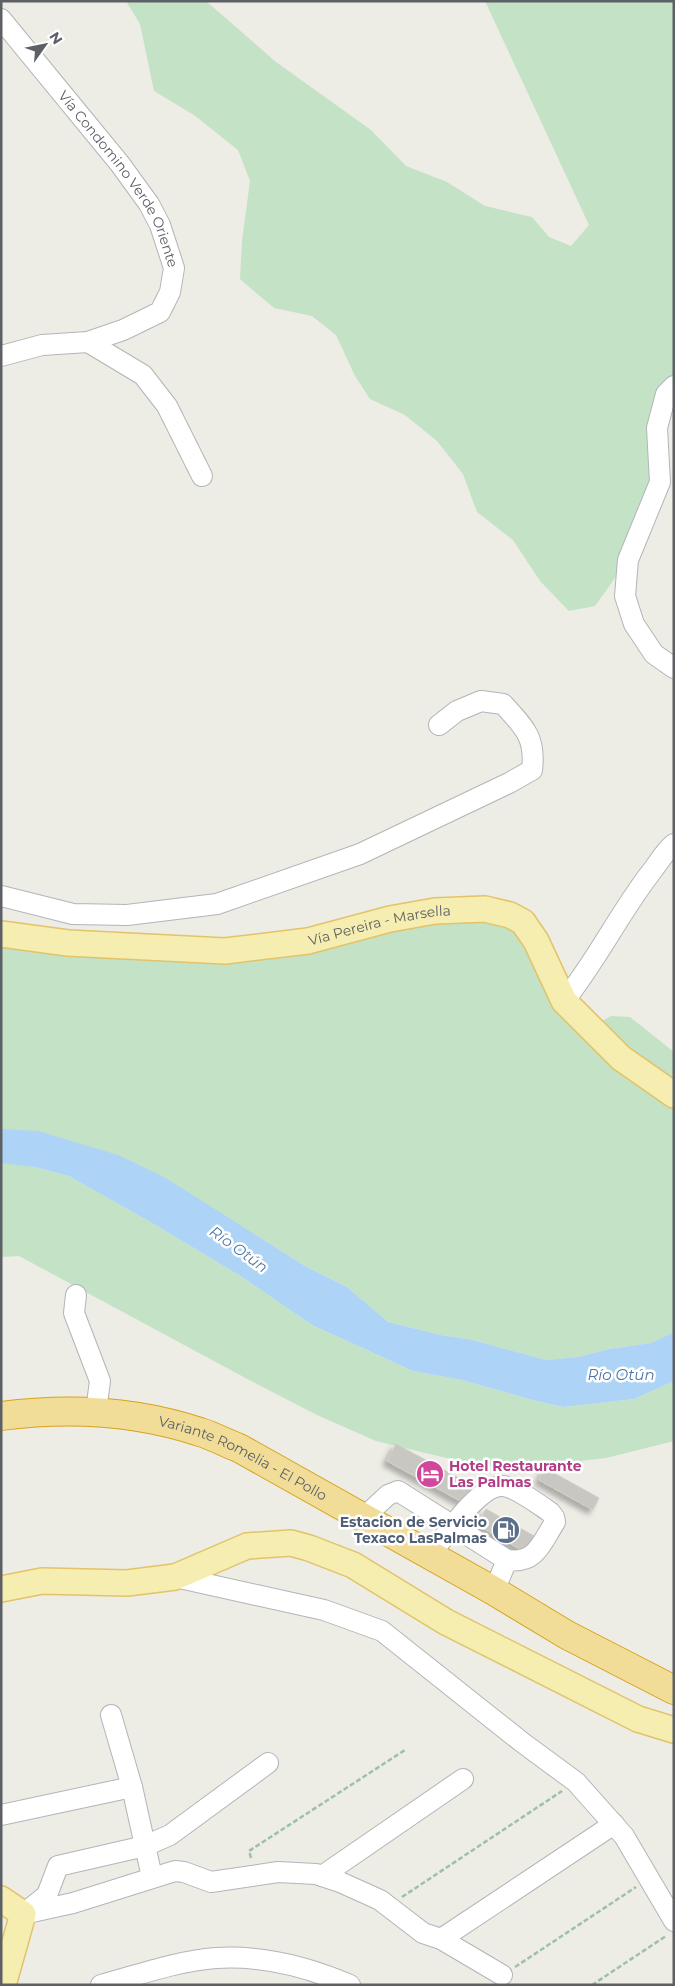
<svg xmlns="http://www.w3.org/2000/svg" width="675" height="1986" viewBox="0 0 675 1986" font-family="Montserrat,sans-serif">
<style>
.green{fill:#c4e2c5}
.water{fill:#add4f6}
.building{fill:#c9c7c2;stroke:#d2cec4;filter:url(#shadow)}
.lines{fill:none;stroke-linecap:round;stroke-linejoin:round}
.minor-casing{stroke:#b2b5b8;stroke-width:22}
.major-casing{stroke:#e2c36a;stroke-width:28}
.highway-casing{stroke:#d9a219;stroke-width:30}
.path{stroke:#9dc1a8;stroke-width:2.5;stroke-dasharray:5 2.5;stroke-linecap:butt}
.minor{stroke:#fff;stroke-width:20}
.major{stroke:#f6edb1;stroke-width:25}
.highway{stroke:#f1dd98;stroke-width:28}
.labels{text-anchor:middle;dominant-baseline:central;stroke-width:5;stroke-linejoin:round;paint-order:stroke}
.street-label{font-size:14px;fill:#5d6064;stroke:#fff}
.hotel-label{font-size:14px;font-weight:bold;fill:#b23c85;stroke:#fff;text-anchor:start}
.service-label{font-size:14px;font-weight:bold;fill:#4e5e75;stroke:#fff;text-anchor:end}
.water-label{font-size:15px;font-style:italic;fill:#4c76a6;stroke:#fff}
</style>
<defs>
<filter id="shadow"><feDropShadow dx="-4.5" dy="4.5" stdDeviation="2.5" flood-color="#0004"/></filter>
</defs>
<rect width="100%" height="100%" fill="#edece5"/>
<path class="green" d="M 126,1 L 206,1 L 276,62 L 371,130 L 406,166 L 447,182 L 485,206 L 532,217 L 549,237 L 571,246 L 589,225 L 485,1 L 674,1 L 674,386 L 666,394 L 660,482 L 628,560 L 595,606 L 569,611 L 540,581 L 513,540 L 477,512 L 463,474 L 437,441 L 405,415 L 370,399 L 355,376 L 336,335 L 312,316 L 274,308 L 240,279 L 242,241 L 250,181 L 238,150 L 194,115 L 154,91 L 140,24 Z
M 508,914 L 585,1036 L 648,1092 L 674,1109 L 674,1332 L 651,1343 L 609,1349 L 578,1357 L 546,1360 L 473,1340 L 441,1335 L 388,1322 L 347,1287 L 305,1266 L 246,1229 L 1,1151 L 1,934 L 152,947 L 363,926 Z
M 611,1016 L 630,1017 L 674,1052 L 674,1095 L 595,1025 Z
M 5,1162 L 35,1167 L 69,1176 L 159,1227 L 242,1277 L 312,1325 L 413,1371 L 462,1380 L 536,1401 L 564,1407 L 634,1399 L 674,1381 L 674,1441 L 606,1458 L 526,1467 L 496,1467 L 442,1457 L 376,1441 L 317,1415 L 251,1381 L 19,1256 L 1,1257 L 1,1163 Z"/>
<path class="water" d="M 1,1129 L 38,1131 L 118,1155 L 164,1177 L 305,1266 L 347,1287 L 388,1322 L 441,1335 L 473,1340 L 546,1360 L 578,1357 L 609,1349 L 651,1343 L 674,1332 L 674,1381 L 634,1399 L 564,1407 L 536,1401 L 462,1380 L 413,1371 L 312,1325 L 242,1277 L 159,1227 L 69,1176 L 35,1167 L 1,1163 Z"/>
<path class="building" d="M 396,1444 L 474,1486 L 464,1503 L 387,1461 Z
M 545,1468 L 599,1498 L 593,1510 L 539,1480 Z
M 486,1509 L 534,1536 L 525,1552 L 477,1525 Z"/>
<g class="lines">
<defs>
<g id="minor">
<path id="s1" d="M 1,19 L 120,164 L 149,204 L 160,225 L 174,268 L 170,292 L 160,312 L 123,330 L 88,342 L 42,345 L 1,356"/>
<path d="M 88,342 L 143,375 L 167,406 L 202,476"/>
<path d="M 674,386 L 666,394 L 657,428 L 660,482 L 628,560 L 625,596 L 634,624 L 654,654 L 674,668"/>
<path d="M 1,896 L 73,914 L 127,915 L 217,904 L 360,854 L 509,783 L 532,770 C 536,737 524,727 503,704 L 481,701 L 457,711 L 439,725"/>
<path d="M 564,1001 C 597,960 620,912 652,871 C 659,862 665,851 674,844"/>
<path d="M 76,1295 L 74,1313 L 100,1381 L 96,1411"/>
<path d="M 363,1518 L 388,1495 L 398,1491 L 507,1560"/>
<path d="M 430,1555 C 444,1538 479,1484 503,1486 C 516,1487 538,1504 550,1512 L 554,1517 L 555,1522 C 541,1544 536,1564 507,1560 L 494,1591"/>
<path d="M 175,1577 L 324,1610 L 382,1631 L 523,1743 L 576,1782 L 624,1836 L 674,1921"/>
<path d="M 111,1715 L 132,1787 L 152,1877"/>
<path d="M 1,1815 L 132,1787"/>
<path d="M 322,1876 L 463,1779"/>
<path d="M 27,1911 L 47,1895 L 58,1866 L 145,1846 L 170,1835 L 268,1763"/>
<path d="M 23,1914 L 73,1903 L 175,1871 L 184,1872 L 211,1882 L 278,1872 L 316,1874 L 340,1882 L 380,1900 L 423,1933 L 441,1939 L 502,1975"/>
<path d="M 441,1939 L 614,1824"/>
<path d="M 101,1985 C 138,1975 177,1961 216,1958 C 262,1955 308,1967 350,1985"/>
</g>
<g id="major">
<path id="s2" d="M 1,934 L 68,943 L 225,951 L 308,941 L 390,919 L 435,911 L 485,909 L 510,915 L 523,922 L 536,941 L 564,1001 L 621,1058 L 674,1095"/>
<path d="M 1,1589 L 42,1581 L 127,1583 L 175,1577 L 247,1546 L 291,1543 L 309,1548 L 353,1565 L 446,1622 L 638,1719 L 674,1730"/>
<path d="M 1,1899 L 23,1914 L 3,1985"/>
</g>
<g id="highway">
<path id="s3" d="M 1,1416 C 69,1407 134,1410 200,1432 C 213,1436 226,1443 239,1448 L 494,1591 L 567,1635 L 674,1690"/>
</g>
</defs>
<use href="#minor" class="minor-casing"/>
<use href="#major" class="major-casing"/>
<use href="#highway" class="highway-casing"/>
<path class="path" d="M 251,1858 L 249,1851 L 405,1750
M 402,1897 L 562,1791
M 515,1967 L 636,1887
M 592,1985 L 666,1936"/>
<use href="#minor" class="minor"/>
<use href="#major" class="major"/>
<use href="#highway" class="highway"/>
</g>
<defs>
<symbol id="hotel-disc" viewBox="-11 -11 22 22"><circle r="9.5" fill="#d1479c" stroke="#fff"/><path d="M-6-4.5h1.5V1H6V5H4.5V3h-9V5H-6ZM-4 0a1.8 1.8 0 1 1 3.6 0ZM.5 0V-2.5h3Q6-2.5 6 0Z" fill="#fff"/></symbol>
<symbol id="fuel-disc" viewBox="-11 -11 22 22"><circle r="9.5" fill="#5c6f8a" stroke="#fff"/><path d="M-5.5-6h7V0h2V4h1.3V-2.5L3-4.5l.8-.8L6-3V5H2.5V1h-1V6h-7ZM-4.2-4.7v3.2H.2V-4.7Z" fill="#fff"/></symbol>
</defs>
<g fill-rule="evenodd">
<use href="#hotel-disc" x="414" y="1458" width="32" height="32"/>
<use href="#fuel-disc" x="490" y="1514" width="32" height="32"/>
</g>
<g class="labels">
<g class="street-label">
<text stroke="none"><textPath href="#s1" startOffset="200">Vía Condomino Verde Oriente</textPath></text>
<text stroke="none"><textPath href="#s2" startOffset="382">Vía Pereira - Marsella</textPath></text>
<text stroke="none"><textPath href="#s3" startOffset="251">Variante Romelia - El Pollo</textPath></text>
</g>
<g class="hotel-label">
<text x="449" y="1466">Hotel Restaurante<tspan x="449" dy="16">Las Palmas</tspan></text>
</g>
<g class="service-label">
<text x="487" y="1522">Estacion de Servicio<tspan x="487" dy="16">Texaco LasPalmas</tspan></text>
</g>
<g class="water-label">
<text transform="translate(239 1249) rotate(36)">Río Otún</text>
<text x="621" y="1374">Río Otún</text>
</g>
</g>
<rect width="675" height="1986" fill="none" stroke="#5d6064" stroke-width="5"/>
<g transform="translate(45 45) rotate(57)" stroke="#ffffff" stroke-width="4" paint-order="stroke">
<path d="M0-4L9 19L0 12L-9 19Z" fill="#5d6064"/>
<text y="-8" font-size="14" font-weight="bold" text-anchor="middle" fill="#5d6064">N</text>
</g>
</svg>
